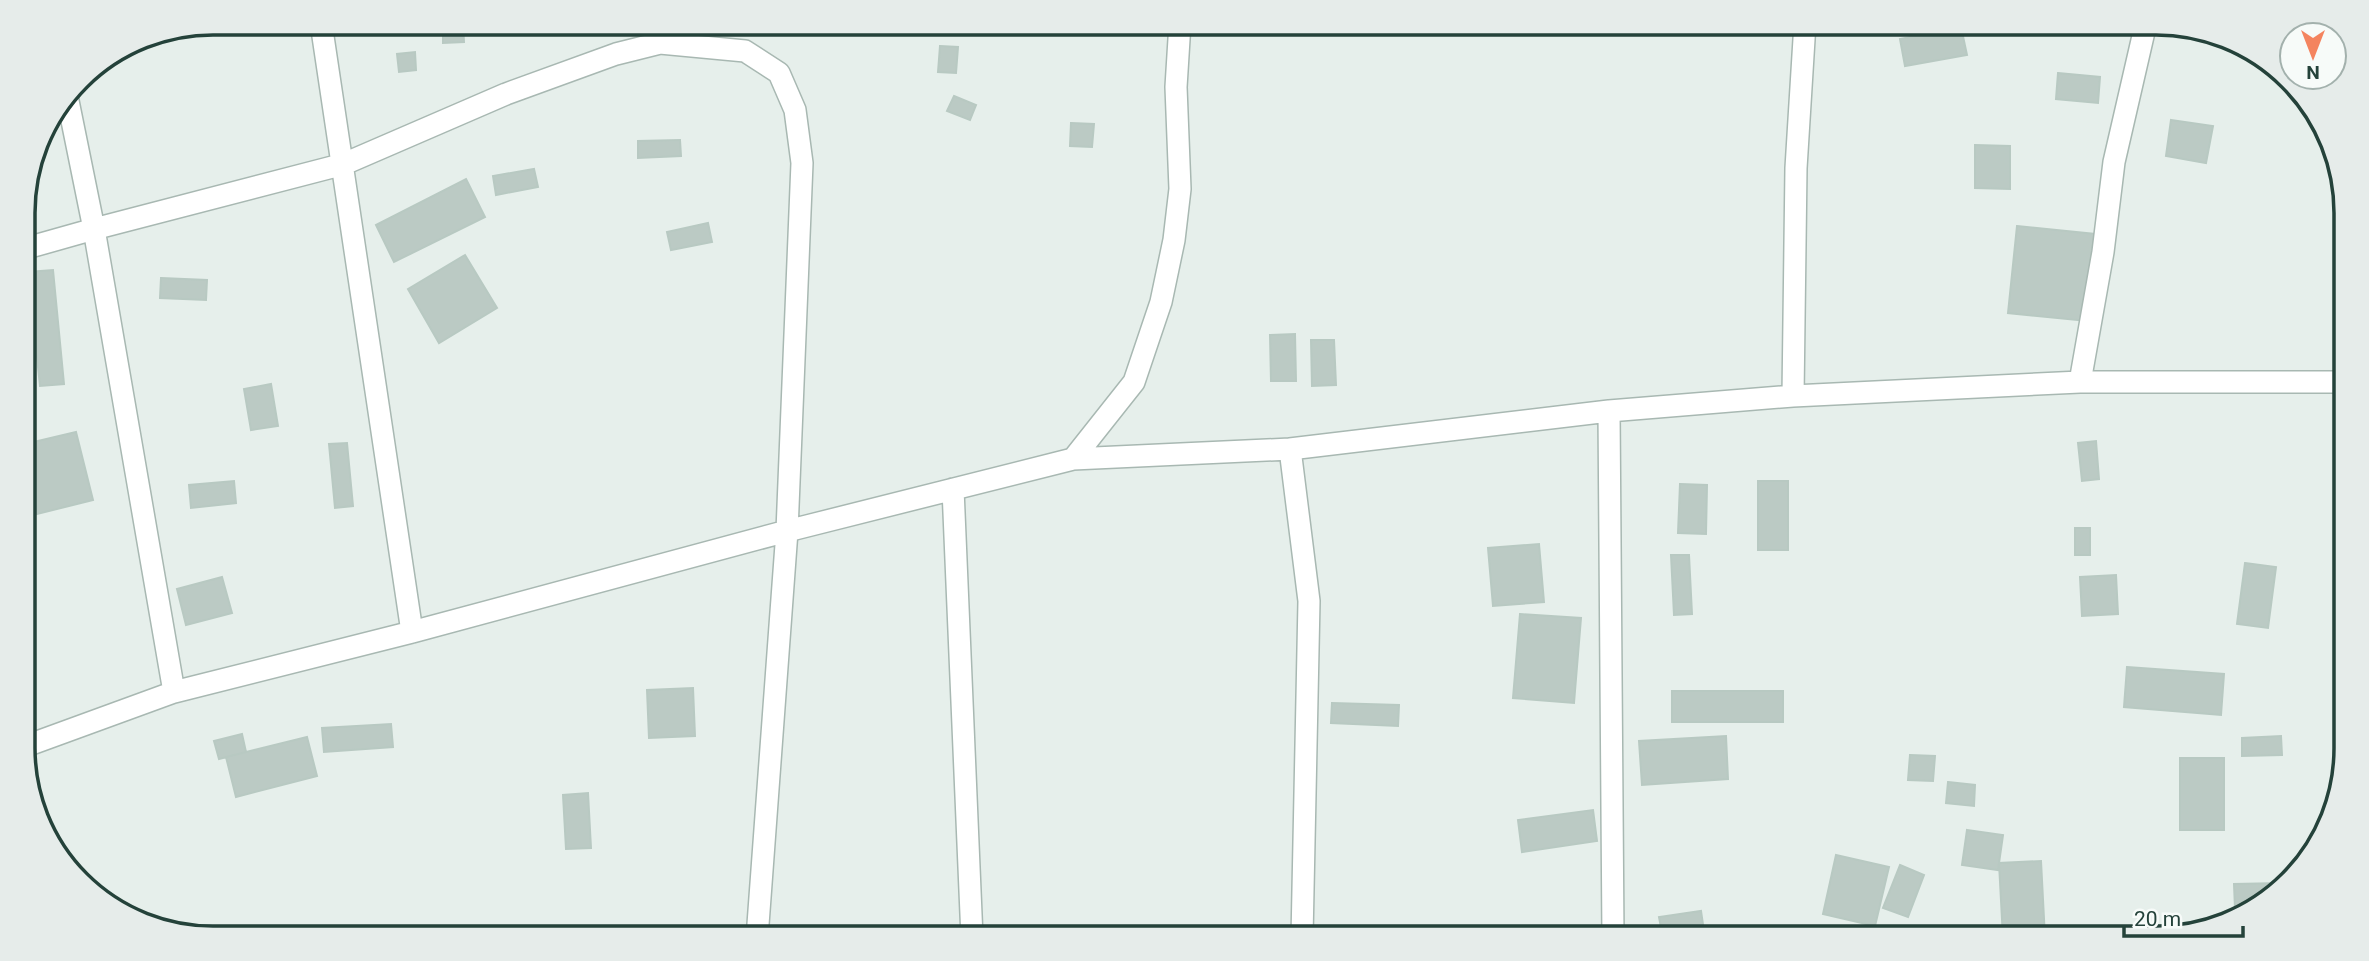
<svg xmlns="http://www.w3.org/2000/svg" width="2369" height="961" viewBox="0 0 2369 961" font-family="Roboto,sans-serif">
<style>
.building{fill:#bbcac4;stroke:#b8c9c2;stroke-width:2}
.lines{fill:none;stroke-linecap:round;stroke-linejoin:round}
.street-casing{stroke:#a8b8b2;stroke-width:24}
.street{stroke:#fff;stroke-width:21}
.rim{fill:none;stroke:#24423a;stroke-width:3.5}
</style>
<rect width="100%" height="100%" fill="#e6efeb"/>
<path class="building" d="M 443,23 L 463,23 L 464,42 L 443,43 Z
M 1961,27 L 1967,55 L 1905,66 L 1900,39 Z
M 940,46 L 958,47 L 956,73 L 938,72 Z
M 415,52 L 416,70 L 399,72 L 397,54 Z
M 2058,73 L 2100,77 L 2098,103 L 2056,99 Z
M 954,96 L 976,105 L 970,120 L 947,111 Z
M 2171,120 L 2213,126 L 2206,163 L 2166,156 Z
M 1071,123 L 1094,124 L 1092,147 L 1070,146 Z
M 680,140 L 681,156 L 638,158 L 638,141 Z
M 1975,145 L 2010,146 L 2010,189 L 1975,188 Z
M 534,169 L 538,187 L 496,195 L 493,176 Z
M 466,179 L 485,217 L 394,262 L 376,225 Z
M 708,223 L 712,242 L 671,250 L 667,232 Z
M 2017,226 L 2095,234 L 2087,321 L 2008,313 Z
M 465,255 L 497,308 L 439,343 L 408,289 Z
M 53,270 L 64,384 L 40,386 L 28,272 Z
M 161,278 L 207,280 L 206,300 L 160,298 Z
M 1295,334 L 1296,381 L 1271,381 L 1270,335 Z
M 1311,340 L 1334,340 L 1336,385 L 1312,386 Z
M 271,384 L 278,426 L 251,430 L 244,389 Z
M 76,432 L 93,500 L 25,517 L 25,444 Z
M 2096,441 L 2099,479 L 2082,481 L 2078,443 Z
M 347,443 L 353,506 L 335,508 L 329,444 Z
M 234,481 L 236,503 L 191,508 L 189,485 Z
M 1758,481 L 1788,481 L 1788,550 L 1758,550 Z
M 1680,484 L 1707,485 L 1706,534 L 1678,533 Z
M 2075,528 L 2090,528 L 2090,555 L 2075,555 Z
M 1539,544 L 1544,602 L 1493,606 L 1488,548 Z
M 1671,555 L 1689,555 L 1692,614 L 1674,615 Z
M 2245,563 L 2276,567 L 2268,628 L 2237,624 Z
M 2116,575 L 2118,614 L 2082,616 L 2080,577 Z
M 222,577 L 232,613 L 186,625 L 177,589 Z
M 1520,614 L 1581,618 L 1574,703 L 1513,698 Z
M 2127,667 L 2224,674 L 2221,715 L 2124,707 Z
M 693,688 L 695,736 L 649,738 L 647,690 Z
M 1672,691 L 1783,691 L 1783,722 L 1672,722 Z
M 1332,703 L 1399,705 L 1398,726 L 1331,723 Z
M 391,724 L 393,747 L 324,752 L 322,728 Z
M 242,734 L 246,752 L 219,759 L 214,741 Z
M 1726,736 L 1728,779 L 1642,785 L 1639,741 Z
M 2281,736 L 2282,755 L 2242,756 L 2242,738 Z
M 307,737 L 317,776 L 236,797 L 226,757 Z
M 1910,755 L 1935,756 L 1933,781 L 1908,780 Z
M 2180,758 L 2224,758 L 2224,830 L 2180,830 Z
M 1948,782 L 1975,785 L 1974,806 L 1946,803 Z
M 588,793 L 591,848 L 566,849 L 563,795 Z
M 1593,810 L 1597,841 L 1522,852 L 1518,820 Z
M 1967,830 L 2003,835 L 1998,870 L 1962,865 Z
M 1836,855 L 1889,867 L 1875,926 L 1823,914 Z
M 2041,861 L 2045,938 L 2003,938 L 1999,863 Z
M 1900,865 L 1924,875 L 1908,917 L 1883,908 Z
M 2281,883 L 2271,899 L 2247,908 L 2235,909 L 2234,884 Z
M 1701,911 L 1705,938 L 1663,938 L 1659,917 Z
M 1529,930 L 1592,931 L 1592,938 L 1529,938 Z"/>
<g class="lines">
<defs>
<path id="street" d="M 321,23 L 412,632
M 649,23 L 660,43
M 67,96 L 94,229 L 174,692
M 23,249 L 94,229 L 344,164 L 506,94 L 616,54 L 660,43 L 745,51 L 779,73 L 795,110 L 802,163 L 787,531 L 757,938
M 2080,382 L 2103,252 L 2114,162 L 2146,23
M 1793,396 L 1796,168 L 1805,23
M 1609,411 L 1613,938
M 1290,449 L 1309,601 L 1302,938
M 1073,459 L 1134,382 L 1161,302 L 1174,240 L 1180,189 L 1176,87 L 1180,23
M 953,489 L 972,938
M 26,746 L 174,692 L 412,632 L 787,531 L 1073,459 L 1290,449 L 1609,411 L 1793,396 L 2080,382 L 2345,382"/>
</defs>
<use href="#street" class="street-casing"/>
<use href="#street" class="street"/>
</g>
<path d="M0 0H2369V961H0ZM213 35H2156A178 178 0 0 1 2334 213V748A178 178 0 0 1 2156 926H213A178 178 0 0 1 35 748V213A178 178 0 0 1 213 35Z" fill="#e6ecea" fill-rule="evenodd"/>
<path class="rim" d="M213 35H2156A178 178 0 0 1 2334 213V748A178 178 0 0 1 2156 926H213A178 178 0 0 1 35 748V213A178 178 0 0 1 213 35Z"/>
<g transform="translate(2313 56) rotate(180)"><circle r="33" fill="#f7fbf9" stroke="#a3b1ad" stroke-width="2"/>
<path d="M0-5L12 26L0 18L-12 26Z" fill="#f4845f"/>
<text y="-10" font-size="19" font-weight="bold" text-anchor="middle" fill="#24423a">N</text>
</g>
<path d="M2124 926v10h119v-10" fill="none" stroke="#24423a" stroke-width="3.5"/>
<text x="2134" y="926" font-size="21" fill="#24423a" stroke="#f7fbf9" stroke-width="5" paint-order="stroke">20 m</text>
</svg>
